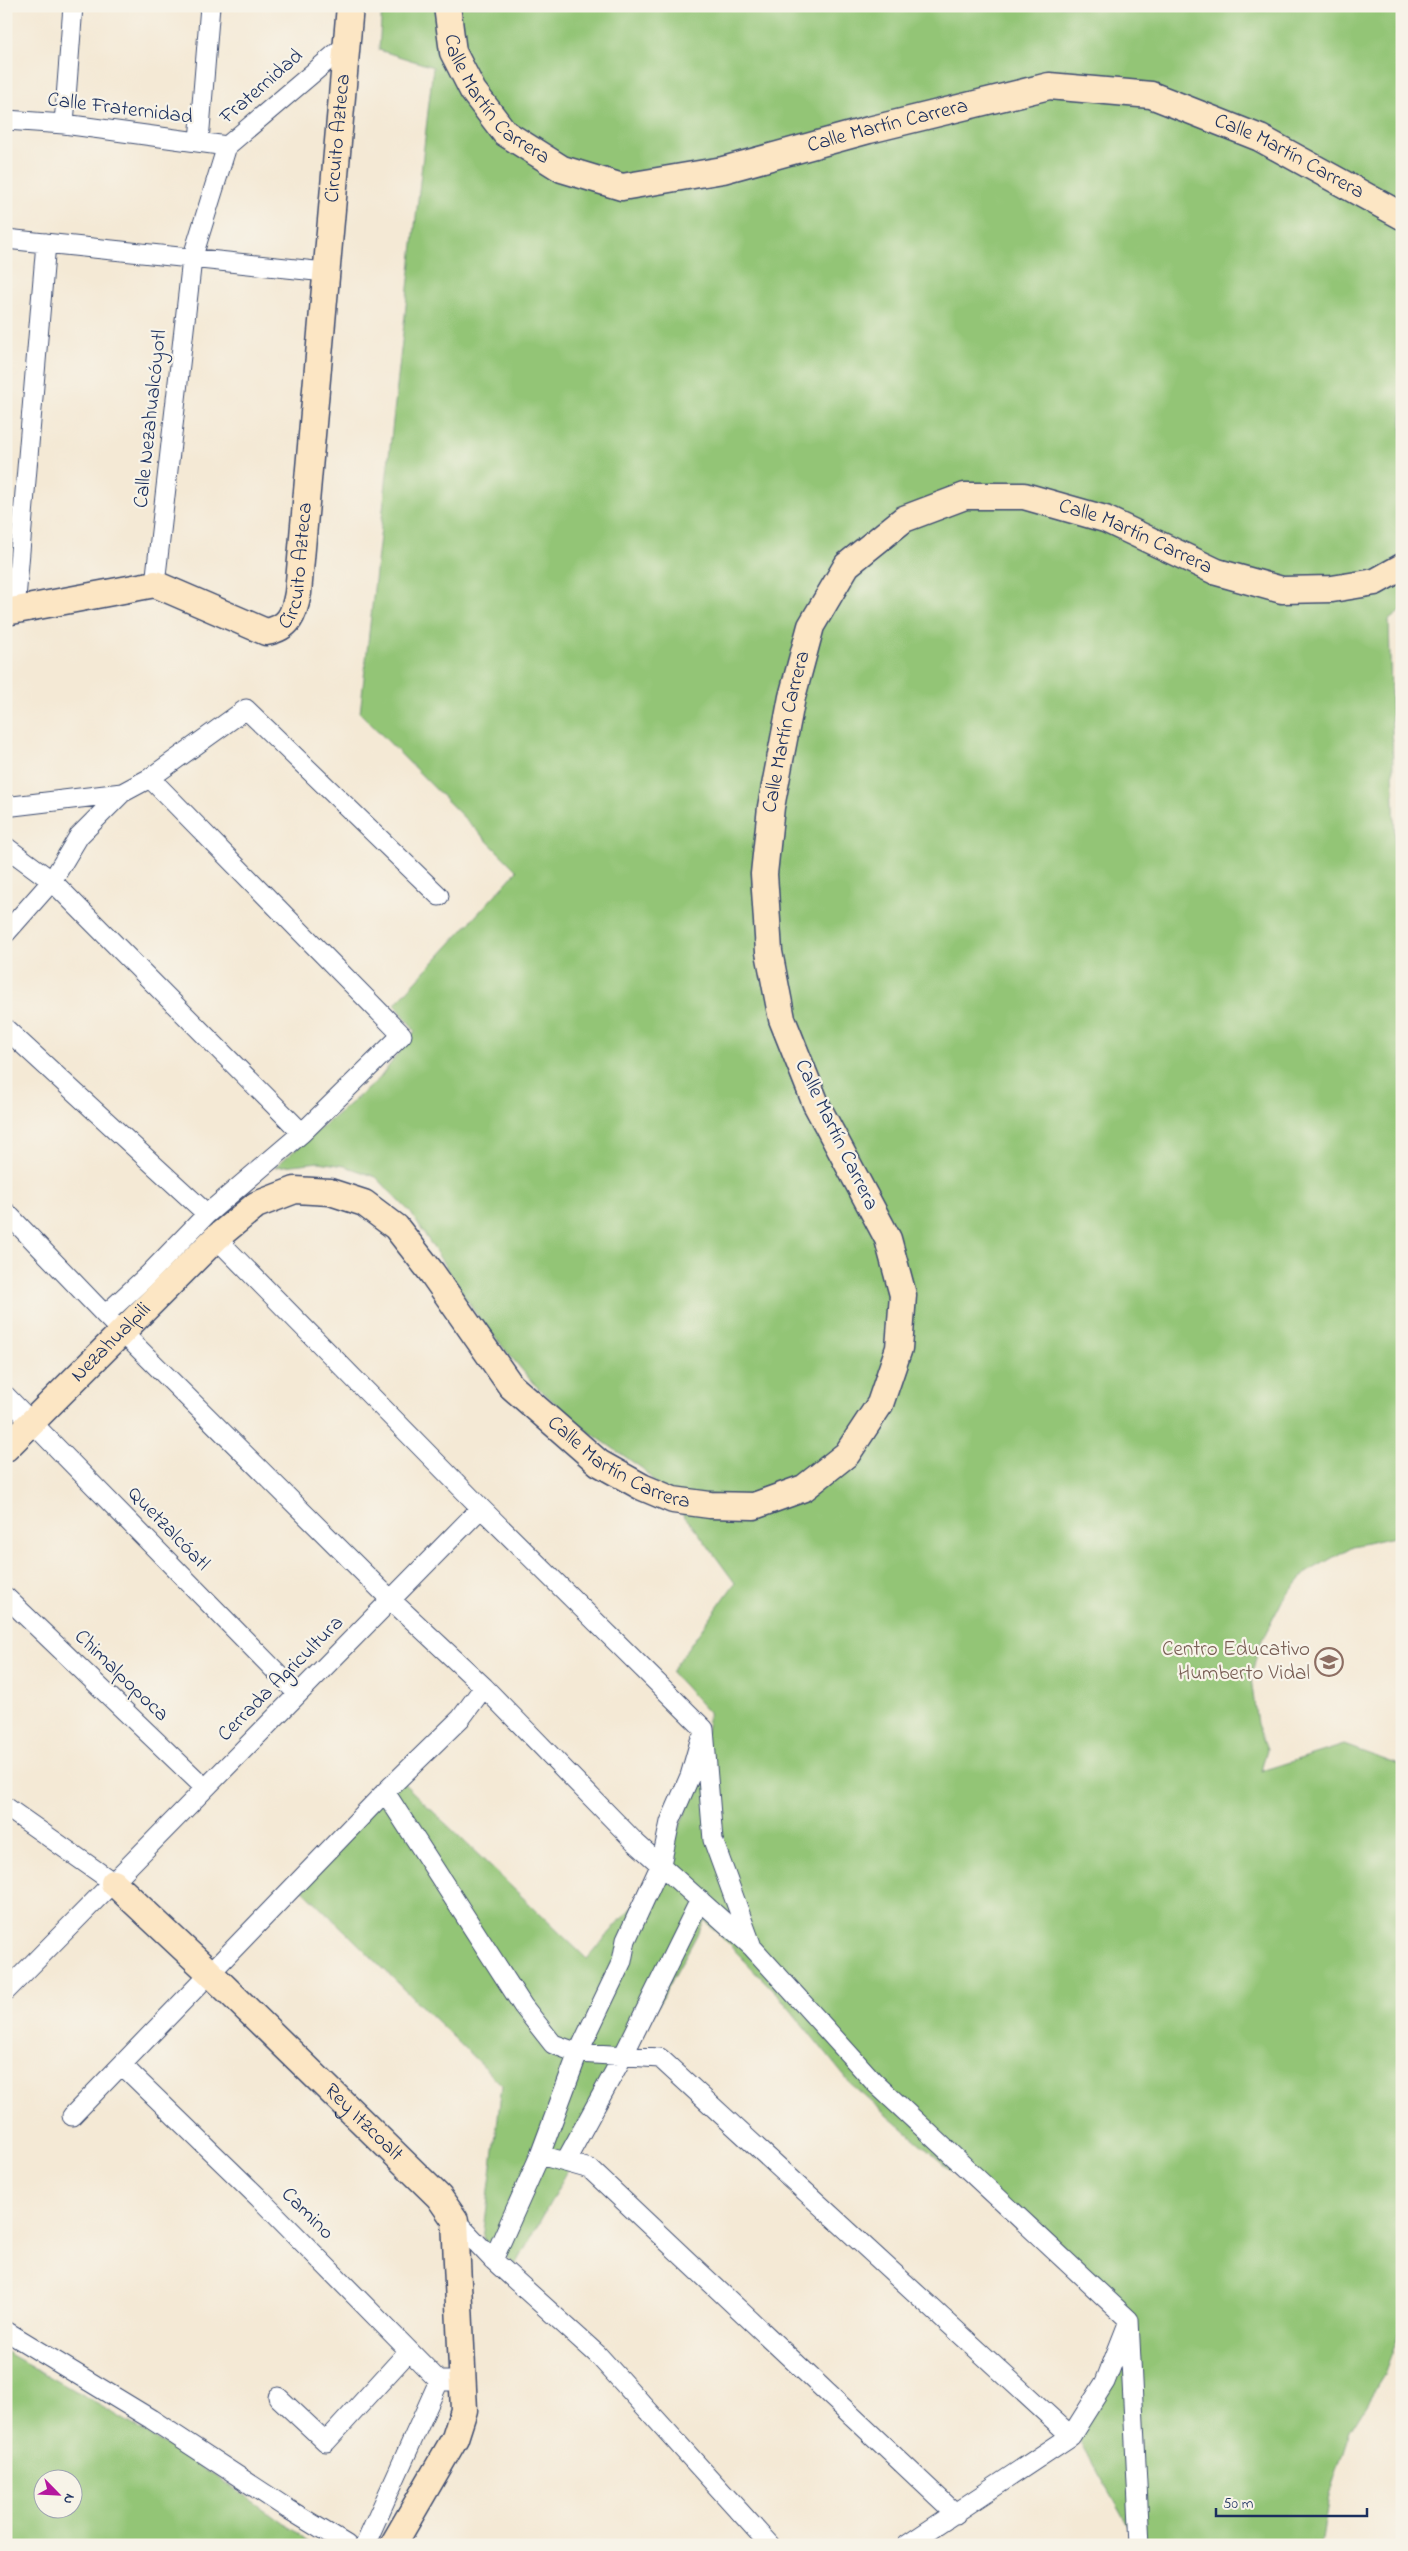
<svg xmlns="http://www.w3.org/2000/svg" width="1408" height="2551" viewBox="0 0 1408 2551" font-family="'Indie Flower',sans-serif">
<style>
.green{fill:#93c576;stroke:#577a6a;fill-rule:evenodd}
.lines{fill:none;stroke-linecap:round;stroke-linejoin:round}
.street-casing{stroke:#3c4b70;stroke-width:21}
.secondary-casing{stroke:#3c4b70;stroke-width:29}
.street{stroke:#fff;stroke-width:19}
.secondary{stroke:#fce6c4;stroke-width:26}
.labels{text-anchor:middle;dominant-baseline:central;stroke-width:4.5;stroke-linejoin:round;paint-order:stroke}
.street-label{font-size:21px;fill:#1b2f5e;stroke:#f7f3e8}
.education-label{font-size:21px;fill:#785e54;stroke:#f7f3e8;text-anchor:end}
</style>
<rect width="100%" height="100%" fill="#f7f3e8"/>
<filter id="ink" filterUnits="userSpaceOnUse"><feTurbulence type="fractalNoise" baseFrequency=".02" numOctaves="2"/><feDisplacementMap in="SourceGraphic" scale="10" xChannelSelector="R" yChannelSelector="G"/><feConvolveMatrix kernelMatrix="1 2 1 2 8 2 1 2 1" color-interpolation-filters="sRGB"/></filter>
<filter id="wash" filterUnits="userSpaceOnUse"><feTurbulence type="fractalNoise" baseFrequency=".0096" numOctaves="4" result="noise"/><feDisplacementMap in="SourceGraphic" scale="20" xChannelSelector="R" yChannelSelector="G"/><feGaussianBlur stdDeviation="1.12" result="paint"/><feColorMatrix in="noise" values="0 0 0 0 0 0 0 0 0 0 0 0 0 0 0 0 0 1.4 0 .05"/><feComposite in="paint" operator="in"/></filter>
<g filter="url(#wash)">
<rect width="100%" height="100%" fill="#f4e9d5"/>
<path class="green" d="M 382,6 L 1402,6 L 1402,610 L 1389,620 L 1396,879 L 1402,880 L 1402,1535 L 1353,1546 L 1306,1573 L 1282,1601 L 1259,1646 L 1251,1678 L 1257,1724 L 1267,1749 L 1261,1771 L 1344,1745 L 1402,1766 L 1402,2329 L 1385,2375 L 1350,2431 L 1329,2496 L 1321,2545 L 1139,2545 L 1077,2435 L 1127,2323 L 849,2082 L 780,1997 L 705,1920 L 516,2265 L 483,2239 L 502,2085 L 293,1880 L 395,1775 L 587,1959 L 661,1873 L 698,1780 L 709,1713 L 671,1672 L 735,1583 L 697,1531 L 643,1469 L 579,1425 L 533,1383 L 478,1317 L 411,1213 L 376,1177 L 345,1166 L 319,1162 L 275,1167 L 379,1079 L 415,1031 L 395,1004 L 517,871 L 360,713 L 433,67 L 379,50 Z
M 6,2352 C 111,2411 218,2472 313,2545 L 6,2545 ZM 42,2478 L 72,2478 L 72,2508 L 42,2508 Z"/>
</g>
<g filter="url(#ink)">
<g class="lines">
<defs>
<path id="street" d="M 6,120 L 64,124 L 227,146
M 64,124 L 73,6
M 199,141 L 210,6
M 6,239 L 325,272
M 155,584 L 192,259 L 227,146 L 347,44
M 15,611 L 46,243
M 6,804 L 13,806 L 122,793
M 6,847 L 52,881 L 302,1133
M 6,933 L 52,881 L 79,836 L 122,793 L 150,778 L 246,709 L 439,896
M 6,1029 L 207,1214
M 6,1212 L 105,1315 L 391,1600 L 484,1687 L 636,1843 L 752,1947 L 875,2083 L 1129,2320 L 1140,2545
M 216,1238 L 481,1508 L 704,1729 L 713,1840 L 751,1944
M 105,1315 L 148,1275 L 207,1214 L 302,1133 L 402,1035 L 150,778
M 6,1396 L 298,1694
M 6,1597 L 205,1788
M 385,1792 L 523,2006 L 553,2044 L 578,2053 L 660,2058 L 1071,2436
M 6,1807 L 114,1883
M 6,1991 L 481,1508
M 122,2065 L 259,2198 L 439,2381 L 464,2381
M 72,2116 L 385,1792 L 461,1718 L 484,1687
M 540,2155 L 590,2169 L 956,2514
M 565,2162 L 623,2056 L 700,1900
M 455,2220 L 493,2260 L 597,2354 L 770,2545
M 493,2260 L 540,2155 L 578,2053 L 622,1961 L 626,1940 L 661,1864 L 670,1822 L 690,1776 L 700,1741
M 6,2331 L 151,2419 L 288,2509 L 347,2545
M 278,2397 L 326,2442 L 409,2351
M 365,2545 L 439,2381
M 907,2545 L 1071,2436 L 1105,2382 L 1127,2326"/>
<g id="secondary">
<path id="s1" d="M 447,6 L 453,52 L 473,91 L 505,133 L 562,169 L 622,187 L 723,170 L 869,130 L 1049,86 L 1151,95 L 1260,138 L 1402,216"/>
<path id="s2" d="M 6,612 L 155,584 L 266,632 C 289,628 294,615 298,593 L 350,6"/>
<path id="s3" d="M 6,1448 L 216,1238 L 256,1205 L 295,1190 L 330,1192 L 364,1203 L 396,1227 L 432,1273 L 511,1386 L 599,1463 L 642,1487 L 673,1500 L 710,1505 L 754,1506 L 804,1488 L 847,1454 L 880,1404 L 899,1348 L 903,1295 L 888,1239 L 816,1104 L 782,1019 L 769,952 L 764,874 L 771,807 L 792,697 L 811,626 L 847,565 L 904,519 L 965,496 L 1024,496 L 1105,519 L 1217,572 L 1282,590 L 1332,589 L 1375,582 L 1402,567"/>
<path id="s4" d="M 114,1883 L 210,1973 L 439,2197 L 455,2220 L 464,2410 L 455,2438 L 393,2545"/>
</g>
</defs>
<use href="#street" class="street-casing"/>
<use href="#secondary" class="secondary-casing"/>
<use href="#street" class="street"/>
<use href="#secondary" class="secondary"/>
</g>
</g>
<defs>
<symbol id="school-ring" viewBox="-11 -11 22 22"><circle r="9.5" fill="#f7f3e8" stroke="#8d6e63" stroke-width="1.5"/><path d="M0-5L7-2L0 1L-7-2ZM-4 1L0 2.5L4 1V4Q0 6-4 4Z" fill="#8d6e63"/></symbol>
</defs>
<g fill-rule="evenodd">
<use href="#school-ring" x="1313" y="1646" width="32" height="32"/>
</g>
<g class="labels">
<g class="street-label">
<text transform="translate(262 87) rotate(-41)">Fraternidad</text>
<text stroke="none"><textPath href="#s1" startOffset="111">Calle Martín Carrera</textPath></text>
<text transform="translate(120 109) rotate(7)">Calle Fraternidad</text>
<text stroke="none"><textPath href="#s1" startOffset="546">Calle Martín Carrera</textPath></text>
<text stroke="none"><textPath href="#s2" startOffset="784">Circuito Azteca</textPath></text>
<text stroke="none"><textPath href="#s1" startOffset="966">Calle Martín Carrera</textPath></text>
<text transform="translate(151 419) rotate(-84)">Calle Nezahualcóyotl</text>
<text stroke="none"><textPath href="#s3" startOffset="2348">Calle Martín Carrera</textPath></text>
<text stroke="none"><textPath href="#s2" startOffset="354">Circuito Azteca</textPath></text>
<text stroke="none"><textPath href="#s3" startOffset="1852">Calle Martín Carrera</textPath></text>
<text transform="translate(836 1135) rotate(64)">Calle Martín Carrera</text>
<text stroke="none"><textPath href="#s3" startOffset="149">Nezahualpili</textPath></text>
<text stroke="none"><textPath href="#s3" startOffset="832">Calle Martín Carrera</textPath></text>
<text transform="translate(168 1529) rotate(46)">Quetzalcóatl</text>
<text transform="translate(121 1676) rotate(44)">Chimalpopoca</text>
<text transform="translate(281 1679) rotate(-45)">Cerrada Agricultura</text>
<text stroke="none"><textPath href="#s4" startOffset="346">Rey Itzcoalt</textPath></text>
<text transform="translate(307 2214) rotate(45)">Camino</text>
</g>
<g class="education-label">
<text x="1310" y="1650">Centro Educativo<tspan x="1310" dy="24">Humberto Vidal</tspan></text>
</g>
</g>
<rect width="1408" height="2551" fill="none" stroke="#f7f3e8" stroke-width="25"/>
<g transform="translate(58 2494) rotate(114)"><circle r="24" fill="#f7f3e8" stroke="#9fa5b1"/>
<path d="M0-4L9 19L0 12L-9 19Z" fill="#b5179e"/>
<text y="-8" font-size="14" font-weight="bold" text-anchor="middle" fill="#1b2f5e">N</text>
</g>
<path d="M1216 2508v8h151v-8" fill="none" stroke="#1b2f5e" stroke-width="2.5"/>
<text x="1223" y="2508" font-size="15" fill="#1b2f5e" stroke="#f7f3e8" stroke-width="4" paint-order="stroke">50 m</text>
</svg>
